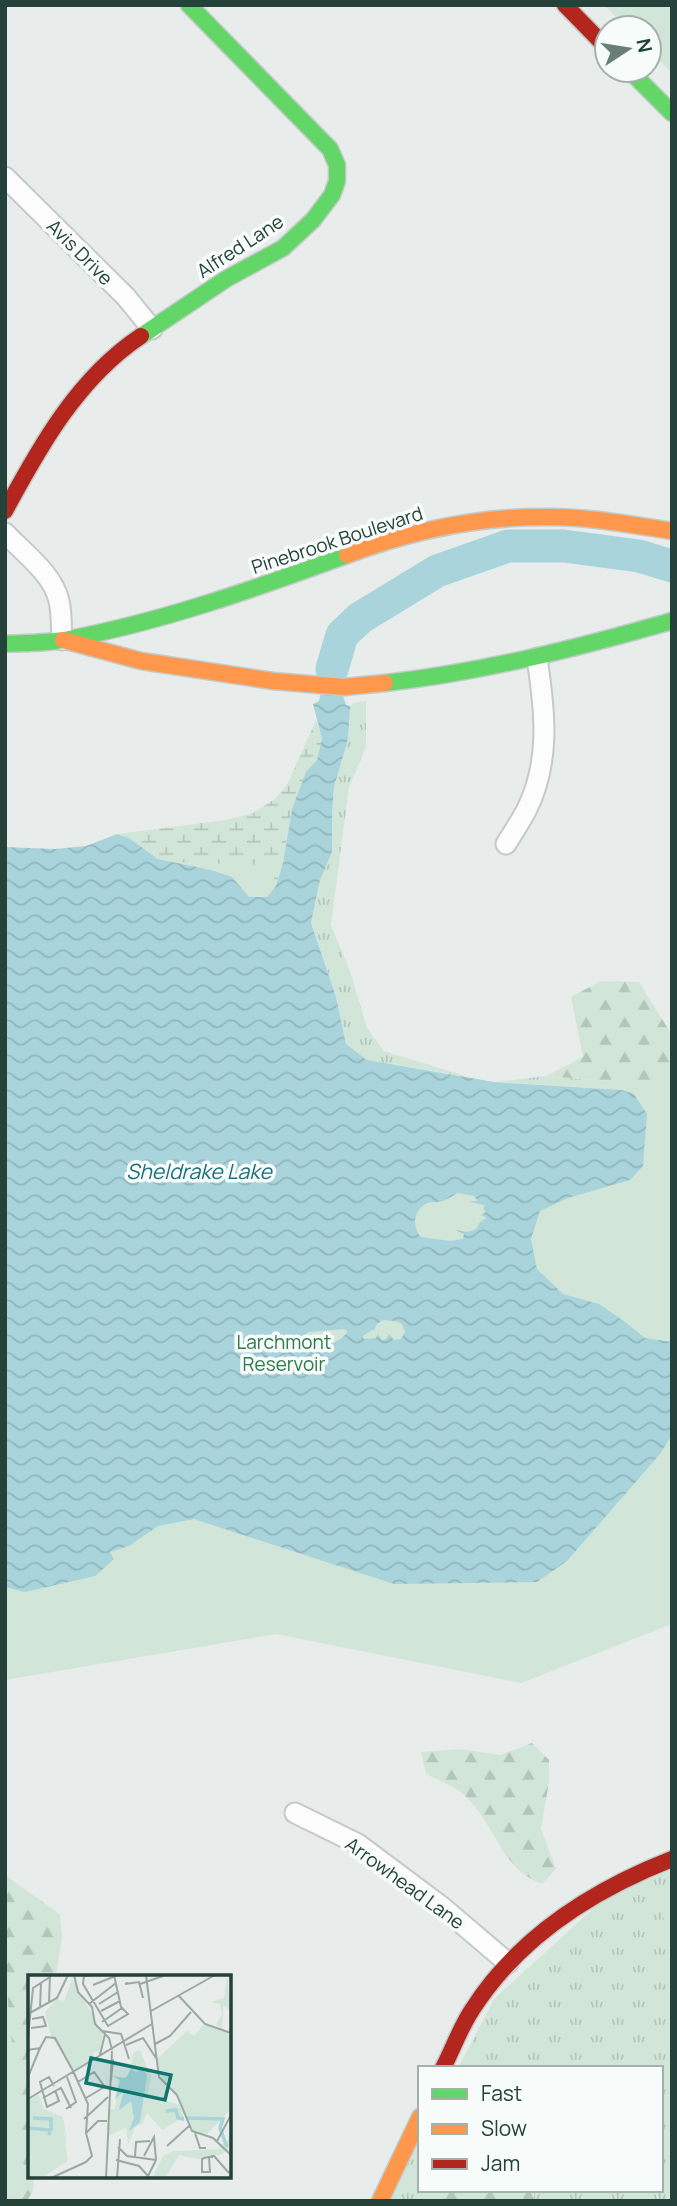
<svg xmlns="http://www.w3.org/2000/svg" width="677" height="2206" viewBox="0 0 677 2206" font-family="Manrope,sans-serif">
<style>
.grass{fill:url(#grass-tufts)}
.forest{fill:url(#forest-firs)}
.wetland{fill:url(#wetland-marsh)}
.park{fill:#d1e6d8}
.water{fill:url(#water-waves);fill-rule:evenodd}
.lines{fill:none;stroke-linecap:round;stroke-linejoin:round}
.river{stroke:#a9d4db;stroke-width:33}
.street-casing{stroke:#c5cac8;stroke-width:23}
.fast-casing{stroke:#c3cbc8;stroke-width:19}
.slow-casing{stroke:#c3cbc8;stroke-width:19}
.jam-casing{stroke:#c3cbc8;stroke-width:19}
.street{stroke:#fcfcfc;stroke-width:19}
.fast{stroke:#63d668;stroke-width:16}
.slow{stroke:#ff974d;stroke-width:16}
.jam{stroke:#b3261e;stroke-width:16}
.labels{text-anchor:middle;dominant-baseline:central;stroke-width:7;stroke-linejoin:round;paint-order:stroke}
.street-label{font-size:19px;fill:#24423a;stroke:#f7fbf9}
.park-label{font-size:19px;fill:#2d7a4b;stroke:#f7fbf9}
.water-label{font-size:21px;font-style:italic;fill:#1c6f80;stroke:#f7fbf9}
.inset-river{fill:none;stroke:#a9d4db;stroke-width:3.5}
.inset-road{fill:none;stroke:#9aa9a4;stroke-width:2}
.view{fill:#0f766e;fill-opacity:0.15;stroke:#0f766e;stroke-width:3.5}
.inset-edge{fill:none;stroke:#24423a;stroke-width:3.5}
</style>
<defs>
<pattern id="grass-tufts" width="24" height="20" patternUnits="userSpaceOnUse" patternTransform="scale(1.75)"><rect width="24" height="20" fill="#d1e6d8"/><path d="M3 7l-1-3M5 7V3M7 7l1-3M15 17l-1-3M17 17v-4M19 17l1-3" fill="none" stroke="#b3c6ba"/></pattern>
<pattern id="forest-firs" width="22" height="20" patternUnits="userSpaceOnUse" patternTransform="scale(1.75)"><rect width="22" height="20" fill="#d1e6d8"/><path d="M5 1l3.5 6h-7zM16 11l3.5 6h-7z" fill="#b3c6ba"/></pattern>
<pattern id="wetland-marsh" width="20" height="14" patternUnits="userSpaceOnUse" patternTransform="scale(1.75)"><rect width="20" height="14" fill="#d1e6d8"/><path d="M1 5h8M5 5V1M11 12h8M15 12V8" fill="none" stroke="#b3c6ba"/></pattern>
<pattern id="water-waves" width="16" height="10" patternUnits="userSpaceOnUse" patternTransform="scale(1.75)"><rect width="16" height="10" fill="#a9d4db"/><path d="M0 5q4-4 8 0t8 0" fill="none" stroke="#91b7bd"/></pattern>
</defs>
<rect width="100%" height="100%" fill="#e8edeb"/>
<path class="grass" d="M 366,701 L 366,747 L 349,787 L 331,925 L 350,971 L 367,1028 L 384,1051 L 469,1077 L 367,1060 L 346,1044 L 336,997 L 311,923 L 320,880 L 332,852 L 332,815 L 334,787 L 348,739 L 350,706 L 353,703 Z
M 546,1076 L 631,1083 L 650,1095 L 635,1094 L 622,1090 L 495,1082 Z
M 672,1870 L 672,2201 L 388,2201 L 420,2138 L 420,2190 L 661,2190 L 661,2068 L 458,2068 L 494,1999 L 608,1895 Z"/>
<path class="forest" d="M 601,981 L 639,982 L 672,1035 L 672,1329 L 650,1095 L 631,1083 L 546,1076 L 583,1057 L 571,997 Z
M 532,1743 L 549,1760 L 549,1782 L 541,1829 L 556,1869 L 542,1884 C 500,1869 496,1824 464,1795 C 454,1786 438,1780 426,1774 L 421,1752 L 460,1749 L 500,1755 Z
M 5,1875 L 60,1914 L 62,1937 L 56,1977 L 30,1977 L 30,2176 L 34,2176 L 33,2191 L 27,2201 L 5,2201 Z
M 427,2190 L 534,2190 L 534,2201 L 424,2201 Z"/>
<path class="wetland" d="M 316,720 L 323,739 L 317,760 L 306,773 L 292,809 L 283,863 L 276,886 L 158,859 L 129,838 L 117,834 L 226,820 L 253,813 L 275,799 L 288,783 Z"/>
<path class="park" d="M 604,5 L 672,5 L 672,73 L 649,50 L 649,28 L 627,28 Z
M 5,857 L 270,865 L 325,1048 L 472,1141 L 672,1078 L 672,1624 L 521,1683 L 276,1634 L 5,1680 Z
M 672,1897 L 672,1953 L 659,1900 Z
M 5,1971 L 25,2180 L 12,2201 L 5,2201 Z"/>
<path class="water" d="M 332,669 L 337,675 L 346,705 L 350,706 L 348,739 L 334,787 L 332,815 L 332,852 L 320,880 L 311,923 L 336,997 L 346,1044 L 367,1060 L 494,1082 L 622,1090 L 634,1094 L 647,1114 L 643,1166 L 630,1180 L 568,1198 L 540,1211 L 531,1239 L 537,1269 L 563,1294 L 599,1304 L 624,1321 L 645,1338 L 672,1342 L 672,1435 L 660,1454 L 567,1561 L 537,1582 L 394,1584 L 194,1519 L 158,1526 L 129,1546 L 110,1552 L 114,1559 L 95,1576 L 25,1592 L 5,1587 L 5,847 L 55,849 L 86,846 L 117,834 L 129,838 L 158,859 L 211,870 L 232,877 L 249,897 L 267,897 L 276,886 L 283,863 L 292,809 L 306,772 L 317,760 L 322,739 L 313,704 L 319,701 L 325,674 ZM 458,1193 L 474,1196 L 478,1201 L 470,1202 L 485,1205 L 483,1209 L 486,1212 L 481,1215 L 487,1218 L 480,1222 L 476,1229 L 467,1232 L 456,1230 L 464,1234 L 463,1239 L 450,1241 L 421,1237 C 412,1228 413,1210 426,1204 C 431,1201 431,1203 437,1202 C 445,1201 451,1197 458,1193 ZM 383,1320 L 395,1321 L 402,1324 L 405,1332 L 401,1339 L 394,1340 L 389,1334 L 386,1339 L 382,1340 L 378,1334 L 376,1338 L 364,1339 L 363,1336 L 372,1330 L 374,1330 L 377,1324 ZM 345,1329 L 348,1332 C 333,1348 325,1346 306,1335 L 308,1332 Z"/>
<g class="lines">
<path class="river" d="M 332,669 L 342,635 L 360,618 L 437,571 L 508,546 L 564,546 L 639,556 L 672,566"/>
<defs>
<path id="street" d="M 5,177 L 126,297 L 152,329
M 5,533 C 24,553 53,574 59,601 C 62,614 61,627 62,640
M 506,844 C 513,833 520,822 526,811 C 551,762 545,711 537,658
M 295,1813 L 358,1844 L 441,1906 L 508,1963"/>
<path id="fast" d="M 629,70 L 672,113
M 141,336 L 226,279 L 283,248 L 313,220 L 332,195 L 337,181 L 337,165 L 330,149 L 189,5
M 5,644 C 24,643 45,643 64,640 C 161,622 254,589 347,555
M 385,683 C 483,672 577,648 672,621"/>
<path id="slow" d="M 347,555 C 411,531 481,516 550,517 C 591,517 632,525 672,531
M 63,640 L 141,661 L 273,681 L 344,687 L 385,683
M 380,2201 L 420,2117"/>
<path id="jam" d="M 565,5 L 607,48
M 5,511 C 40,446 78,378 141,336
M 443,2068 C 453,2049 460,2028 472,2010 C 519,1936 593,1890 672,1859"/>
</defs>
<use href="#street" class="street-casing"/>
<use href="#fast" class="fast-casing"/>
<use href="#slow" class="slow-casing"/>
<use href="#jam" class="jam-casing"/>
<use href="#street" class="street"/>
<use href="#fast" class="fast"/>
<use href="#slow" class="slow"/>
<use href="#jam" class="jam"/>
</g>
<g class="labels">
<g class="street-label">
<text transform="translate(240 246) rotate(-33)">Alfred Lane</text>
<text transform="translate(80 252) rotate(45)">Avis Drive</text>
<text transform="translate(337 540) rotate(-18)">Pinebrook Boulevard</text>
<text transform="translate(405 1883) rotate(36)">Arrowhead Lane</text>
</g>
<g class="park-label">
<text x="284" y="1342">Larchmont<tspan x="284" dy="22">Reservoir</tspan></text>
</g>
<g class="water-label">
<text x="199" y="1171">Sheldrake Lake</text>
</g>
</g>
<g transform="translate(28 1975)">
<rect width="203" height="203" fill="#e8edeb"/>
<path d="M 177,48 L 203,58 L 203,134 L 179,159 L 166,157 L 150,122 L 134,105 L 129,84 L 159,56 L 166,61 ZM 10,120 L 15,134 L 34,143 L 40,186 L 13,203 L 0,203 L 0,125 Z" fill="#d1e6d8"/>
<path d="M 199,0 L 203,35 L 195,31 L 195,39 L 194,53 L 188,50 L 194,39 L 192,29 L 183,27 L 196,23 ZM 183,82 L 197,100 L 199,111 L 198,122 L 180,135 L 177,106 L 173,106 L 170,116 L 170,105 L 173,98 L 183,96 L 178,83 ZM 11,120 L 16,134 L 35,142 L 38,159 L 37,186 L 14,203 L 32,186 L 37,158 L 32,145 L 15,135 ZM 10,177 L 10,197 L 0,203 L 0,179 Z" fill="#d1e6d8"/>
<path d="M 44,4 L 75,59 L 71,80 L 69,76 L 65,78 L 67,83 L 46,96 L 23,61 L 17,37 L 29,24 L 36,26 ZM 112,75 L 123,102 L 119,120 L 152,130 L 156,142 L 134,155 L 119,138 L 114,149 L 107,152 L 100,170 L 98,152 L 79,162 L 80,134 L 87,134 L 91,105 L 102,99 L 105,78 ZM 203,163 L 203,171 L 195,179 L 170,184 L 151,180 L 138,202 L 124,203 L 135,181 L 145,176 L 193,174 L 191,171 Z" fill="#d1e6d8"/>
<path d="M 103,93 L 108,98 L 113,93 L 119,100 L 112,147 L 101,156 L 106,143 L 103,126 L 91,135 L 95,117 L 87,124 L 92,105 L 84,101 L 98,103 Z" fill="#a9d4db"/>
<path class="inset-river" d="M 138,136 L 148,135 L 150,143 L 156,144M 5,143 L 23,144 L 23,156M 158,143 L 195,144 L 192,153 L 199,172M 0,153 L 22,155 L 21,160"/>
<path class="inset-road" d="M 46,0 L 50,17 L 64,32 L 67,49 L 81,63 L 84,75M 66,0 L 56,1 L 55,9 L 80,51 L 100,39 L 93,32 L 86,0M 118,0 L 131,102 L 149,120 L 164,156 L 185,163 L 203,180M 100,8 L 97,9 L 111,7 L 115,23M 112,9 L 135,1M 65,10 L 90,0M 150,20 L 177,49 L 203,58M 21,27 L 22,1M 61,29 L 88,8M 71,29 L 90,17M 12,33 L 13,7M 73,36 L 92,26M 123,36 L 187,0M 0,39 L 29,23 L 40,0M 74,47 L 94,33M 3,53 L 18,51 L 15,42 L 4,44M 74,56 L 93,59 L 101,84M 0,62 L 5,13 L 22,2M 127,69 L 142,61 L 163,37M 98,70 L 115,63 L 128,83M 0,75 L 12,73 L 18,62 L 27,63 L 45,96 L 60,129 L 58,158 L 64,181 L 58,187M 72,80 L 77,59M 0,102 L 12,73M 83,106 L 85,84M 50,107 L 66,97 L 77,112M 26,111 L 21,102 L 12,107 L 19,132 L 31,126 L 27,115M 15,123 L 33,113 L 43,133M 58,123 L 78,111M 0,124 L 124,49M 38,134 L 48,127 L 39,102M 56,144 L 80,122M 58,158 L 70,146 L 79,146M 167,158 L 172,173 L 178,173M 189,166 L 203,140M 139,171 L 161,151M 90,172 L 99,181 L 128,185M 116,181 L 126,162 L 128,185 L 119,203M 107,182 L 108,167 L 122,166M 181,182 L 182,197 L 174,197 L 174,184 L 176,183 L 181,182 L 184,182 L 184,181 L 186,181 L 201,198M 88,185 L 111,191 L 120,201M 23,203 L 58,187M 78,203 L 84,76M 89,203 L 92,164"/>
<path class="view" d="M 63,83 L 143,100 L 137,125 L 58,108 Z"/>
<rect width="203" height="203" class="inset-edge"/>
</g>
<rect width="677" height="2206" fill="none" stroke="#24423a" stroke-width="14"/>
<rect x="418" y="2066" width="245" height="126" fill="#f7fbf9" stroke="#a3b1ad" stroke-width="2"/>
<rect x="432" y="2089" width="35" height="10" fill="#63d668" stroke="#a3b1ad" stroke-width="2"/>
<text x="481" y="2101" font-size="21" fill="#24423a">Fast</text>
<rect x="432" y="2124" width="35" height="10" fill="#ff974d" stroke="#a3b1ad" stroke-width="2"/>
<text x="481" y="2136" font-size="21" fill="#24423a">Slow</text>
<rect x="432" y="2159" width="35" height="10" fill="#b3261e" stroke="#a3b1ad" stroke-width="2"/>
<text x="481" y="2171" font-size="21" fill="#24423a">Jam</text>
<g transform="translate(628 49) rotate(78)"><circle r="33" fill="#f7fbf9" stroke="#a3b1ad" stroke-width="2"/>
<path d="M0-5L12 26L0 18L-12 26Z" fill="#697e78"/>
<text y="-10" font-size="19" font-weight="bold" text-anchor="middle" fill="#24423a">N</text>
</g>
</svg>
